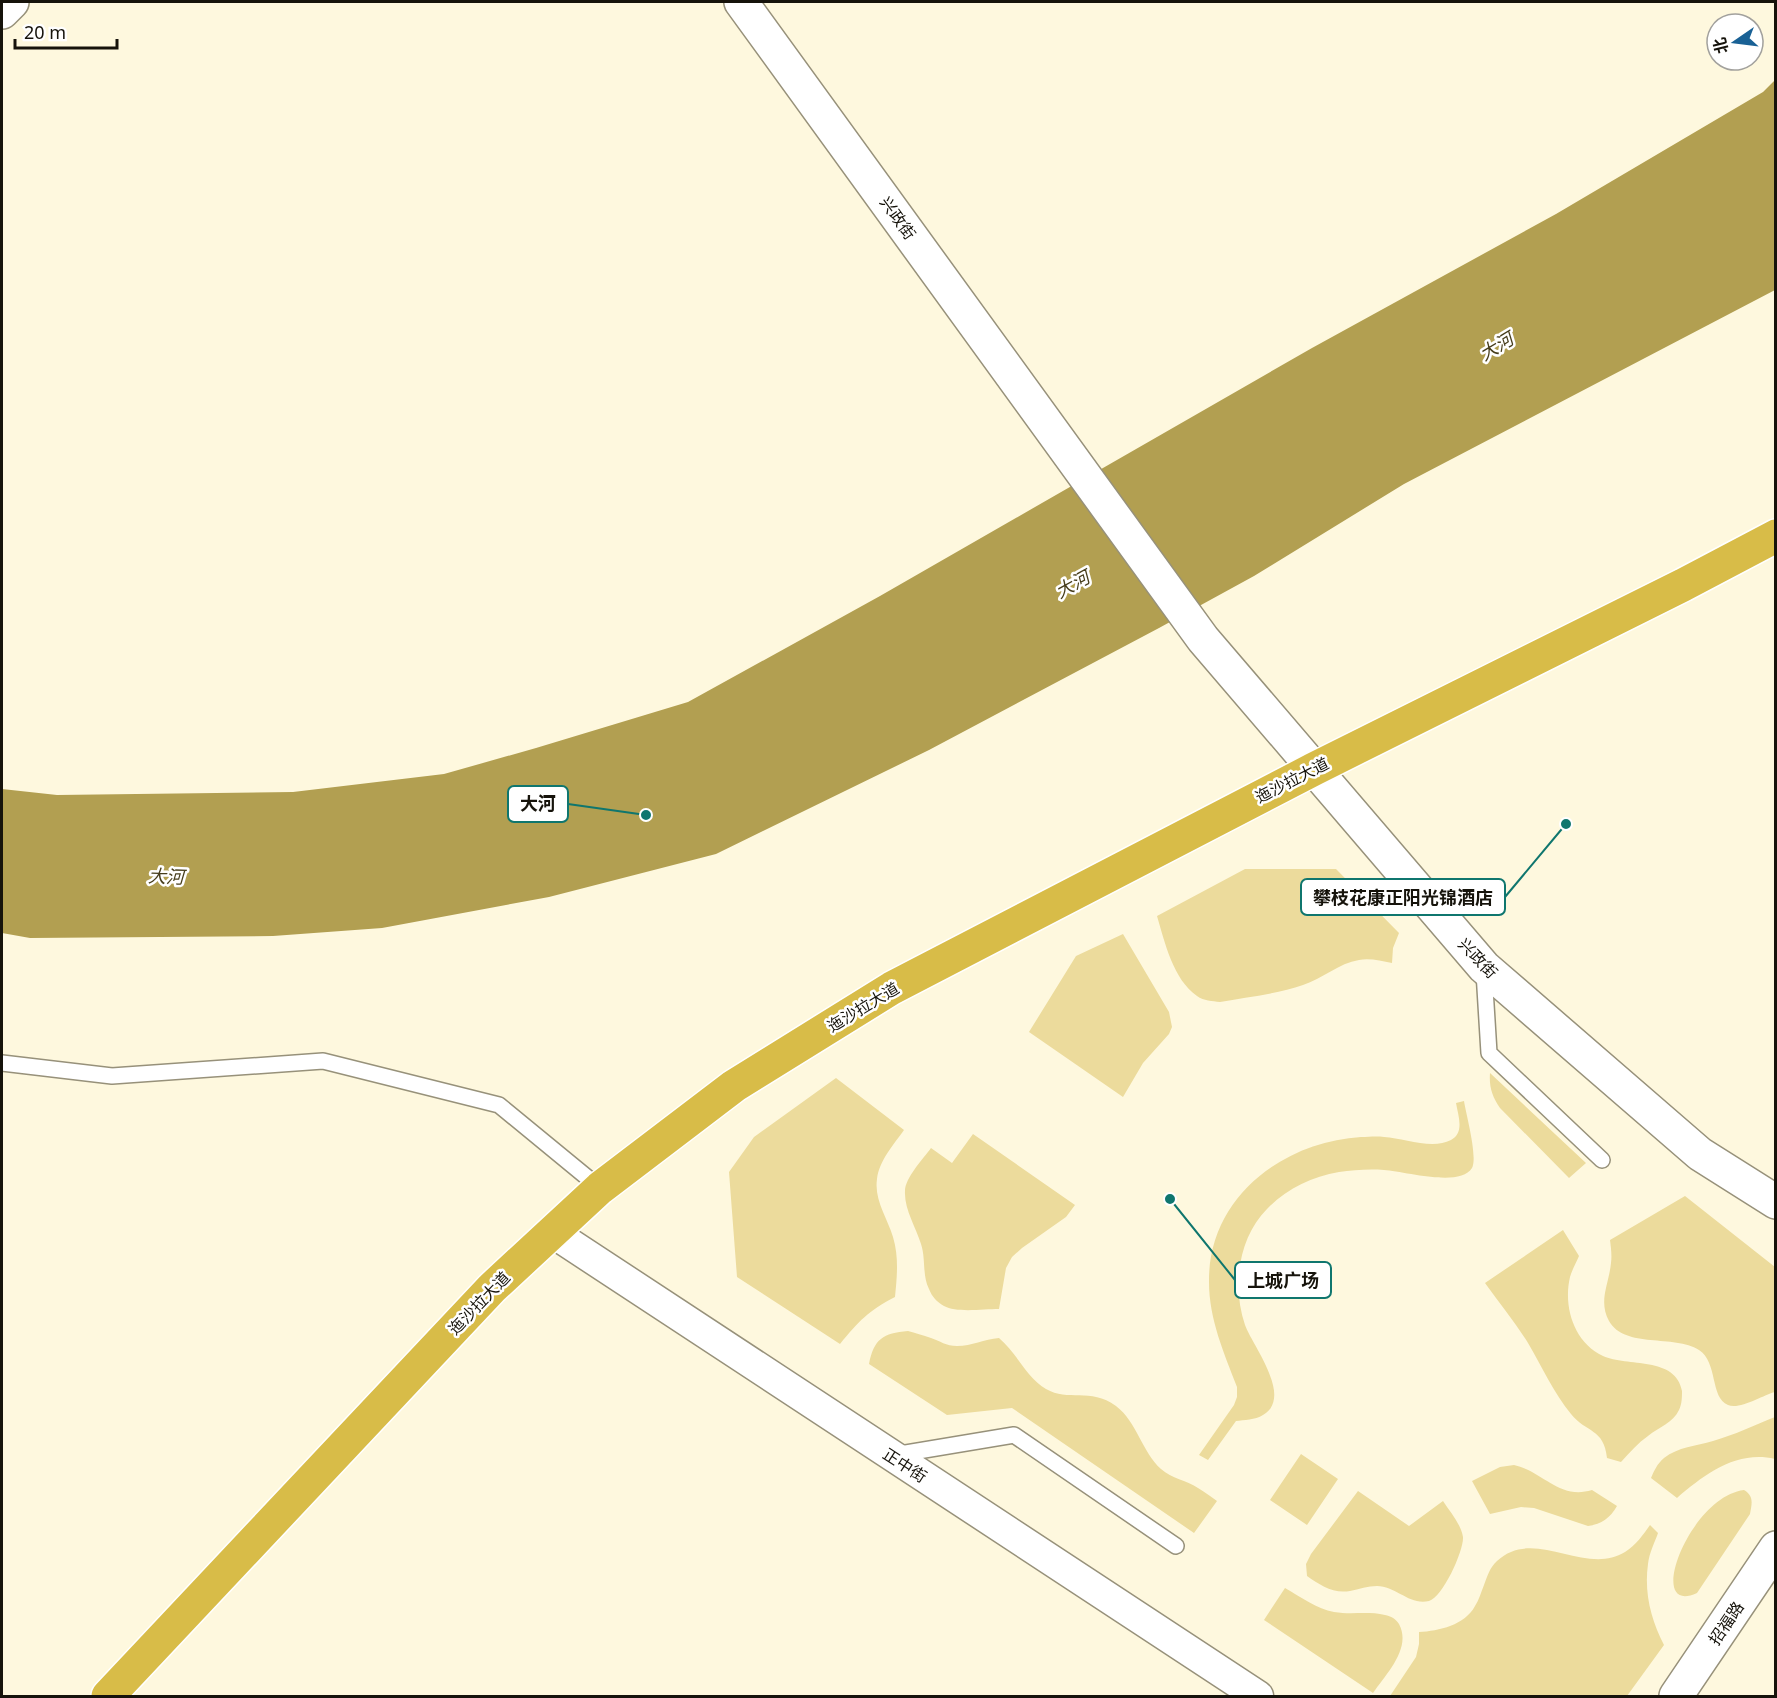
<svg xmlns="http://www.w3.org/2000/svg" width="1777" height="1698" viewBox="0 0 1777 1698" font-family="'Noto Sans','Noto Sans SC',sans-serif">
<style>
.green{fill:#ecdb9c}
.water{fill:#b29f51}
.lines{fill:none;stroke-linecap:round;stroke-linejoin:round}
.lane-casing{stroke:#97917a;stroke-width:18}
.street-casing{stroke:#97917a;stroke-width:33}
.secondary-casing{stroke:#97917a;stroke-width:36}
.highway-casing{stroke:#fff;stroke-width:36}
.lane{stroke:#fff;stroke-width:15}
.street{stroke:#fff;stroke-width:30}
.secondary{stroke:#fff;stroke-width:33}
.highway{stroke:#d8bc48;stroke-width:33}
.labels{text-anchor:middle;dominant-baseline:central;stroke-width:5;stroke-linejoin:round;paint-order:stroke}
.street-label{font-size:16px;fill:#16130b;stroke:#fff}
.water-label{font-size:18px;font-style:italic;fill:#473e1c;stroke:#fff}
.leader{fill:none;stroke:#0f766e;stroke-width:2}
.callout-dot{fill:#0f766e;stroke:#fff;stroke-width:2}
.callout{fill:#fff;stroke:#0f766e;stroke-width:2}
.callout-label{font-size:18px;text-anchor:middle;font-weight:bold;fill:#16130b}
</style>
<rect width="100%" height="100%" fill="#fef8de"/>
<path class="green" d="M 1245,869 L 1336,869 L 1399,933 L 1393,948 L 1392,963 C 1381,961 1370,958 1359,960 C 1339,963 1322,979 1303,985 C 1278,994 1246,997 1220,1002 C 1212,1001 1204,1001 1197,996 C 1173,979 1165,943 1157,916 Z
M 1123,934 L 1169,1012 L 1172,1027 L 1169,1034 L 1143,1063 L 1123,1097 L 1029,1032 L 1076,956 Z
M 1490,1073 L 1586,1163 L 1569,1178 L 1500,1108 C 1492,1096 1489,1087 1490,1073 Z
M 836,1078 L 904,1130 C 894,1144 879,1161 877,1179 C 874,1200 887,1217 893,1237 C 899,1257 897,1277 895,1297 C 868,1311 859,1321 840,1344 L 737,1277 L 729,1172 L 754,1137 Z
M 1464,1101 C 1466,1114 1478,1157 1472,1168 C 1460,1188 1404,1171 1384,1170 C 1369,1169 1353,1170 1339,1172 C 1311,1177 1286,1189 1267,1209 C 1238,1238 1232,1287 1245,1325 C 1252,1345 1294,1397 1263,1415 C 1255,1420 1244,1420 1236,1421 L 1208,1460 L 1199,1455 L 1234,1405 L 1237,1397 L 1237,1387 C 1224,1353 1209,1319 1209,1282 C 1208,1198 1282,1142 1361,1137 C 1369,1137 1376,1136 1384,1137 C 1404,1138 1432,1150 1451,1140 C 1465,1133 1458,1115 1456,1103 Z
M 973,1134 L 1075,1205 L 1066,1217 L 1022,1248 L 1012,1257 L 1006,1268 L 999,1309 C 983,1309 956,1313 944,1306 C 937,1302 932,1297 929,1289 C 922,1275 926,1259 921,1244 C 916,1227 904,1209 905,1191 C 905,1178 923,1159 931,1148 L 952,1163 Z
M 1685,1196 L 1775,1267 L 1775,1392 C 1763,1395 1740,1410 1728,1405 C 1710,1398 1718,1362 1699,1350 C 1674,1334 1625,1349 1609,1321 C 1598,1301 1609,1284 1611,1263 C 1612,1255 1611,1248 1610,1240 Z
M 1563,1230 L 1579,1256 C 1576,1263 1572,1270 1570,1277 C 1563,1307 1574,1342 1603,1356 C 1627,1367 1676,1356 1682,1391 C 1682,1397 1682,1404 1679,1410 C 1673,1423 1659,1427 1648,1436 C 1638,1443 1630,1452 1621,1462 L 1607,1458 C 1604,1428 1586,1433 1571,1414 C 1554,1393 1542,1367 1528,1343 C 1515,1322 1499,1303 1485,1283 Z
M 908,1331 C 915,1333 923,1335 931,1338 C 940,1341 946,1346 957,1346 C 972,1346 984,1339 999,1338 C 1017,1353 1026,1377 1046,1389 C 1068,1402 1090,1387 1116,1406 C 1137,1422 1142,1452 1161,1469 C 1172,1479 1186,1480 1198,1488 C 1205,1492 1211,1497 1217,1501 L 1194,1533 L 1012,1408 L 947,1415 L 869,1364 C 874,1339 883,1333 908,1331 Z
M 1775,1417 L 1775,1459 C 1737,1450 1705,1474 1677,1498 L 1651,1478 C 1654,1471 1657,1464 1664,1458 C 1678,1447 1696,1446 1713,1441 C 1734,1435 1755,1425 1775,1417 Z
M 1301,1454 L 1338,1479 L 1307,1525 L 1270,1500 Z
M 1514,1465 C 1544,1472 1559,1500 1592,1490 L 1617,1506 C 1610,1518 1602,1524 1588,1526 L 1534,1508 L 1521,1507 L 1490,1514 L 1472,1481 L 1500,1467 Z
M 1744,1490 C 1754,1496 1752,1503 1750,1514 L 1697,1593 C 1644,1617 1689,1497 1744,1490 Z
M 1358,1491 L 1409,1526 L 1443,1501 C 1450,1512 1461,1524 1463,1537 C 1464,1550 1443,1597 1429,1601 C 1410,1606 1396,1586 1377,1586 C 1368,1586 1359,1589 1350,1591 C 1333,1594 1320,1585 1307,1576 L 1306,1564 L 1311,1554 Z
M 1650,1525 L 1658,1533 C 1655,1542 1649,1553 1648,1564 C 1644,1593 1651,1620 1664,1645 L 1627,1696 L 1390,1696 L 1416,1657 L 1419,1644 L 1419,1632 C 1439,1631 1465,1625 1475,1606 C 1479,1600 1481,1592 1484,1585 C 1487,1577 1490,1567 1497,1561 C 1534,1526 1585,1577 1625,1552 C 1636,1545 1643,1535 1650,1525 Z
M 1285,1588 C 1301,1597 1317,1609 1334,1612 C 1351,1615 1368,1611 1385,1615 C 1391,1616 1396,1619 1399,1624 C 1412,1648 1386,1674 1373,1693 L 1264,1620 Z"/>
<path class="water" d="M 1775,80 L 1775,290 L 1404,484 L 1254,576 L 1159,628 L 929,750 L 716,854 L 549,897 L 382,928 L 273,936 L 30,938 L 2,933 L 2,789 L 57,795 L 293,792 L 444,774 L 536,748 L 688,702 L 880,596 L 1312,348 L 1556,214 L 1763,92 Z"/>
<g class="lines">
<defs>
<path id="lane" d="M 1484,972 L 1489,1053 L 1602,1160
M 2,1063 L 112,1076 L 323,1061 L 499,1105 L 600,1188
M 894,1455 L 1014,1435 L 1176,1546"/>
<path id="street" d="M 552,1232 L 1258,1696"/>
<path id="secondary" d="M 741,2 L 1203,639 L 1484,967 L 1700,1154 L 1776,1202
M 2,12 L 12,2
M 1676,1696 L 1776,1548"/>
<path id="highway" d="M 108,1696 L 492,1288 L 600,1188 L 734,1086 L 892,988 L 1314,769 L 1683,585 L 1776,536"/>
</defs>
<use href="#lane" class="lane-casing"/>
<use href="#street" class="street-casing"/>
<use href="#secondary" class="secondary-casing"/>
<use href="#highway" class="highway-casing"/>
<use href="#lane" class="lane"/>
<use href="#street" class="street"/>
<use href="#secondary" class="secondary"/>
<use href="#highway" class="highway"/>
</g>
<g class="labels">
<g class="street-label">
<text transform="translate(898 218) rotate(54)">兴政街</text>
<text transform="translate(1292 780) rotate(-27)">迤沙拉大道</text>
<text transform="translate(1478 958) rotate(46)">兴政街</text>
<text transform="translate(863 1007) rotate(-31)">迤沙拉大道</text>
<text transform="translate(479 1303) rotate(-46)">迤沙拉大道</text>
<text transform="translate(905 1465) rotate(33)">正中街</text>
<text transform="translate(1726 1623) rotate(-56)">招福路</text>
</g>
<g class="water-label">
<text transform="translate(1496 346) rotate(-31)">大河</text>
<text transform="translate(1072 584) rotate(-29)">大河</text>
<text transform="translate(166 876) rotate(2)">大河</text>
</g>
</g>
<path class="leader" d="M646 815L568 804M1566 824L1505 897M1170 1199L1235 1280"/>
<g class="callout-dot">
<circle cx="646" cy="815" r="6"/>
<circle cx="1566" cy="824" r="6"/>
<circle cx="1170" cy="1199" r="6"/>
</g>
<g class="callout">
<rect x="508" y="786" width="60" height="36" rx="6"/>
<rect x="1301" y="879" width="204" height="36" rx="6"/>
<rect x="1235" y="1262" width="96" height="36" rx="6"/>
</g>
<g class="callout-label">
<text x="538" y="810">大河</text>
<text x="1403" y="904">攀枝花康正阳光锦酒店</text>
<text x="1283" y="1287">上城广场</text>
</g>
<rect width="1777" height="1698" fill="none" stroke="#16130b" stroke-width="6"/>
<g transform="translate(1735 42) rotate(256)"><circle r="28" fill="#ffffff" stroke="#a2a19d" stroke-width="1.5"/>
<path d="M0-4.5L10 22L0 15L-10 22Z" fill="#196195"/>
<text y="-9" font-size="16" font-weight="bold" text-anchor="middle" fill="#16130b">北</text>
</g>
<path d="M15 39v9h102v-9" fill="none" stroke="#16130b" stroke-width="3"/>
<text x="24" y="39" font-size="18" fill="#16130b" stroke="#ffffff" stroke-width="4.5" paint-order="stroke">20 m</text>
</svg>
